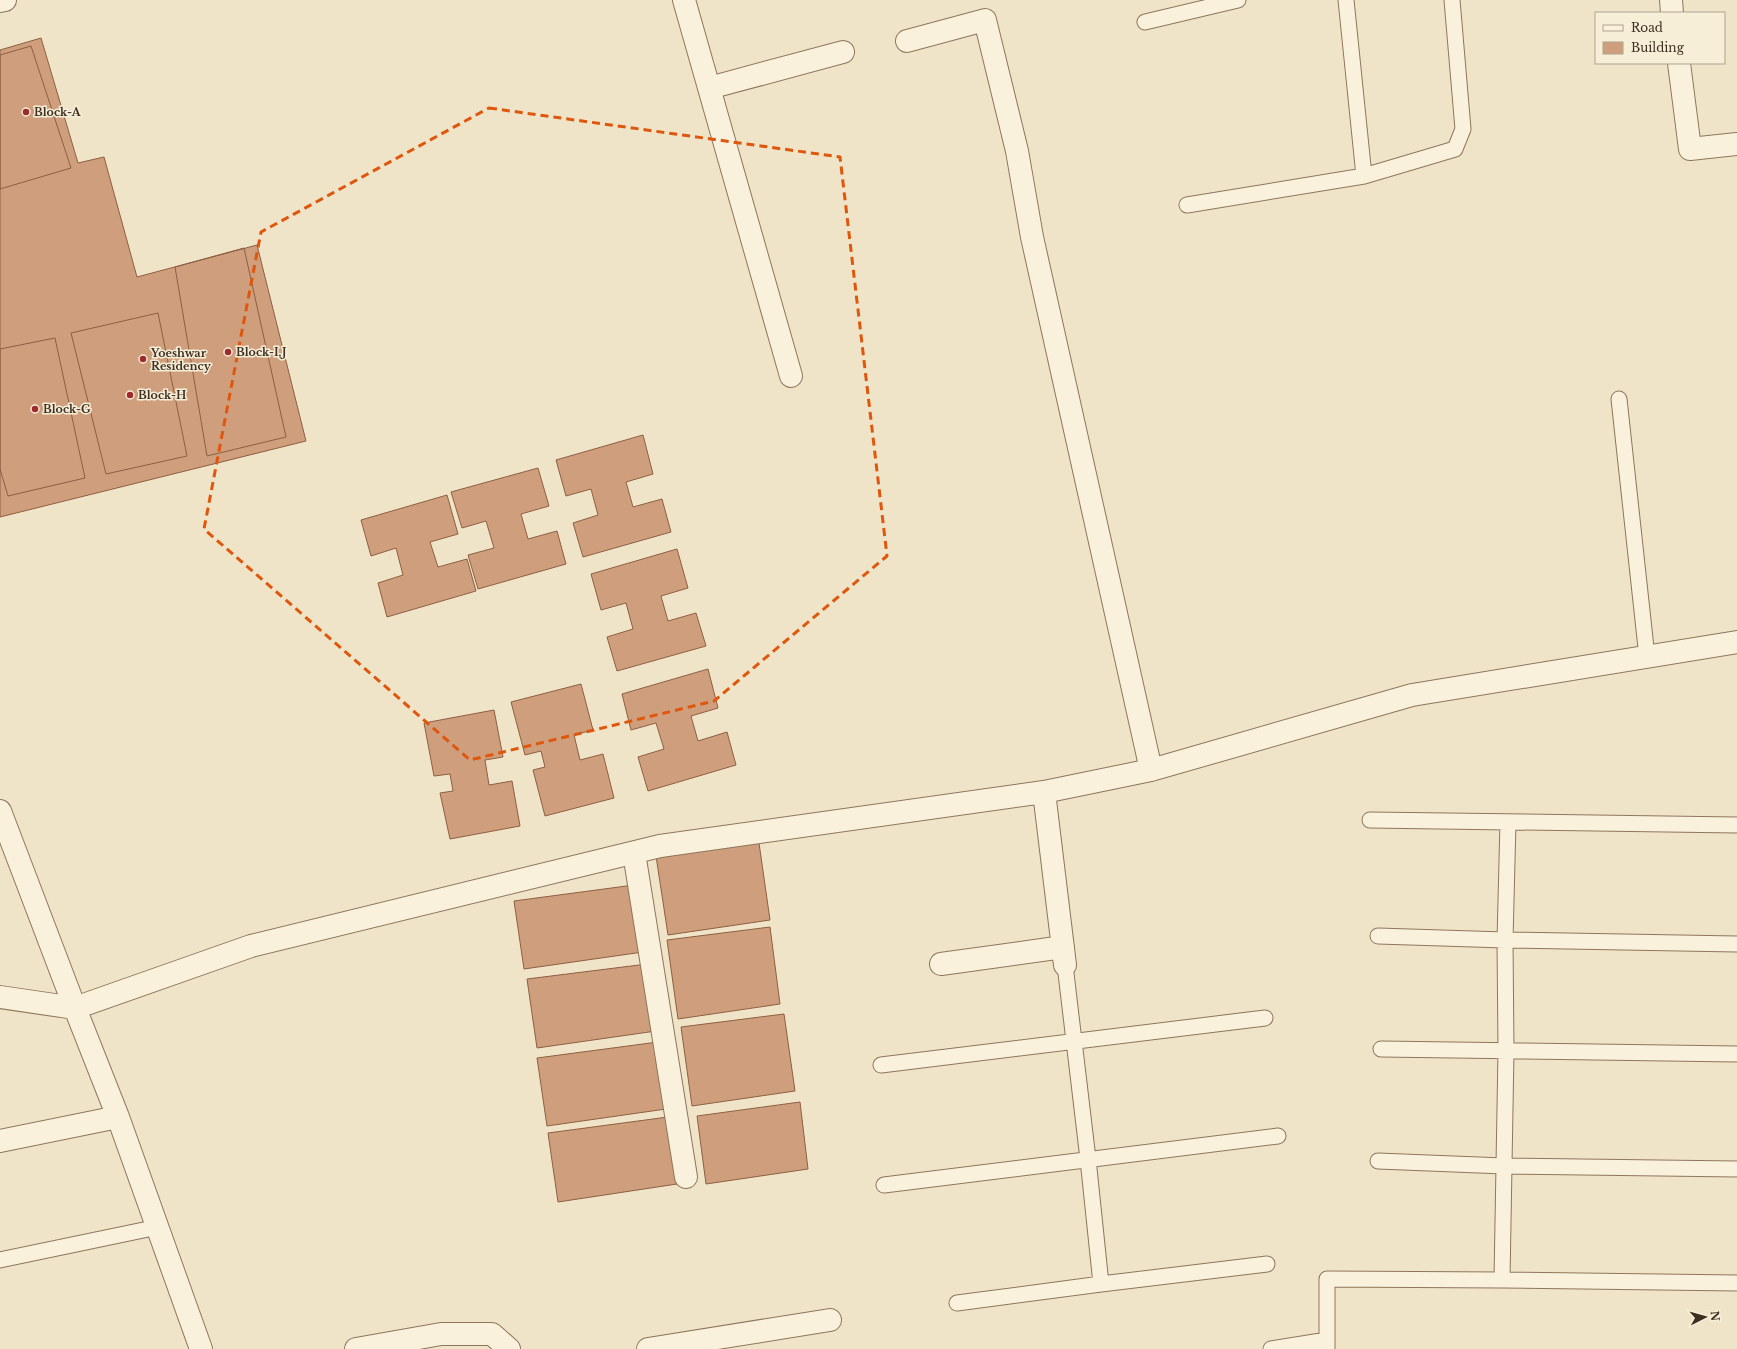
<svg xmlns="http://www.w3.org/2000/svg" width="1737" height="1349" viewBox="0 0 1737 1349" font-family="'Libre Baskerville',serif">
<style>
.building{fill:#cf9f7d;stroke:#8d5f41}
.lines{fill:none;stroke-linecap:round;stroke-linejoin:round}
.service-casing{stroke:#8d765c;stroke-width:17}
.minor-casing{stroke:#8d765c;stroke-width:24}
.tertiary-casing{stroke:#8d765c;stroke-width:24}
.service{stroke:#faf1dc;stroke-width:15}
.minor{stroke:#faf1dc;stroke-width:22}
.tertiary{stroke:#faf1dc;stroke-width:22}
.marked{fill:none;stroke:#df570d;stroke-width:3;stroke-dasharray:8 5;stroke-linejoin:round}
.poi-dot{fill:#9e2a2b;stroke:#f7eed8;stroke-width:1.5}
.labels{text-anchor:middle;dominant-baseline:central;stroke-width:3;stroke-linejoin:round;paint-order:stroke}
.poi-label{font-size:11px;font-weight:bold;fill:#3d2e20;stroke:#f7eed8;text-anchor:start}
</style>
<rect width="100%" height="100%" fill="#f0e4c8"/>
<path class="building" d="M 41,38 L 78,163 L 104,157 L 137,277 L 257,245 L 306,441 L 0,517 L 0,50 Z
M 31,46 L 71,168 L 0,189 L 0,55 Z
M 244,248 L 286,437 L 207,456 L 175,267 Z
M 158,313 L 187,456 L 106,474 L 71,333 Z
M 55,338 L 85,478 L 8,496 L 0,469 L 0,349 Z
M 643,435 L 653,474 L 626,482 L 633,507 L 662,499 L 671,532 L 583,557 L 573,523 L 598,515 L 591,489 L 566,496 L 556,460 Z
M 538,468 L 549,506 L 521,514 L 528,539 L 557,531 L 566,564 L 478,589 L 468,555 L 494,548 L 486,521 L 462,528 L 451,492 Z
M 447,495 L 458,534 L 430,542 L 438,567 L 467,559 L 476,591 L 387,617 L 378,583 L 403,575 L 396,548 L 371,556 L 361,520 Z
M 677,549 L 688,588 L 661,596 L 668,621 L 696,613 L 706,646 L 617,671 L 607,637 L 633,629 L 626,603 L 601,610 L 591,574 Z
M 708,669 L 718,708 L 691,716 L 698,741 L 727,732 L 736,765 L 648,791 L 638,757 L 664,749 L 656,723 L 631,730 L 622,694 Z
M 581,684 L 593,730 L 574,735 L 580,760 L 603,754 L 614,798 L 545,816 L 533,770 L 545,767 L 541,751 L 525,755 L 511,702 Z
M 494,710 L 503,757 L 485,760 L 489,785 L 512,781 L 520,826 L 450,839 L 440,793 L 453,791 L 450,774 L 434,776 L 424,723 Z
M 759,843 L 770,920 L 668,935 L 656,856 Z
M 634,885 L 643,952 L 524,969 L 514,901 Z
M 770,927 L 780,1004 L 678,1019 L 667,940 Z
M 647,964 L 656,1031 L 537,1048 L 527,979 Z
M 784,1014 L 795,1091 L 692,1106 L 681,1027 Z
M 658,1042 L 666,1109 L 547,1126 L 537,1058 Z
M 800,1102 L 808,1169 L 706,1184 L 697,1116 Z
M 668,1117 L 677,1184 L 558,1202 L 548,1133 Z"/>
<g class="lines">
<defs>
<path id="service" d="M 1346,0 L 1364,176
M 1145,22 L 1238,0
M 1187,205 L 1364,176 L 1455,149 L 1463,129 L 1452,0
M 1619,399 L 1647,657
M 1370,820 L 1737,825
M 1378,936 L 1505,940 L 1737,944
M 1381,1049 L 1737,1054
M 881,1065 L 1265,1018
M 1378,1161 L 1504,1166 L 1737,1169
M 884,1185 L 1278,1136
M 0,1260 L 158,1227
M 1502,1280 L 1506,1051 L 1505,940 L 1508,822
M 1101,1284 L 1267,1264
M 957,1303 L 1101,1284 L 1088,1159 L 1065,965
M 1271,1349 L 1327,1340
M 1327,1349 L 1327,1279 L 1502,1280 L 1737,1283"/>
<path id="minor" d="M 684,0 L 791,376
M 1671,0 L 1672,13
M 907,41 L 985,20 L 1017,151 L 1032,237 L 1151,770
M 1679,63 L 1690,149 L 1737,144
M 709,88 L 843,52
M 1044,792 L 1065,965
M 0,811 L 75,1008 L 0,997
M 634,853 L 686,1177
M 941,964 L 1063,947
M 0,1141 L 118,1117
M 201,1349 L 118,1117 L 75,1008 L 251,946 L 660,846 L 1044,792 L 1151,770 L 1412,695 L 1737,642
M 356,1349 L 441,1334 L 492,1334 L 509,1349
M 648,1349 L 830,1320"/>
<path id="tertiary" d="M 0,1 L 5,0"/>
</defs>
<use href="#service" class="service-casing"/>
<use href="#minor" class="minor-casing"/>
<use href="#tertiary" class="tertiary-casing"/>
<use href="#service" class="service"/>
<use href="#minor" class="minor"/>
<use href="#tertiary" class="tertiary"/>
</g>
<path class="marked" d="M 489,108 L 840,157 L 887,556 L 714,701 L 470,760 L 204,529 L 261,232 Z"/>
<g class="poi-dot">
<circle cx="26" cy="112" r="4"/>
<circle cx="228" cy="352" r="4"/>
<circle cx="143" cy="359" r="4"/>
<circle cx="130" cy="395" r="4"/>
<circle cx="35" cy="409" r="4"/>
</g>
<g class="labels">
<g class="poi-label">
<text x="34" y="112">Block-A</text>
<text x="236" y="352">Block-I,J</text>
<text x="151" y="353">Yoeshwar<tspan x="151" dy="13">Residency</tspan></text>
<text x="138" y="395">Block-H</text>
<text x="43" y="409">Block-G</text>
</g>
</g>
<rect x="1595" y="12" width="130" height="52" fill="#f7eed8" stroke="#ada18e"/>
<rect x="1603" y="25" width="20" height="6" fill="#faf1dc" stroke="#ada18e"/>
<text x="1631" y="32" font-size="12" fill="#3d2e20">Road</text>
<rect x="1603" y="42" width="20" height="12" fill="#cf9f7d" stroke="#ada18e"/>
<text x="1631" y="52" font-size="12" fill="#3d2e20">Building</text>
<g transform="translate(1705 1317) rotate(84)" stroke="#f7eed8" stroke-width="3" paint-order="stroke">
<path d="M0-3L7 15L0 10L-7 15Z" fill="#3d2e20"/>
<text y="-6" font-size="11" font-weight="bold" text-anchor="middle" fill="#3d2e20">N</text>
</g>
</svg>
